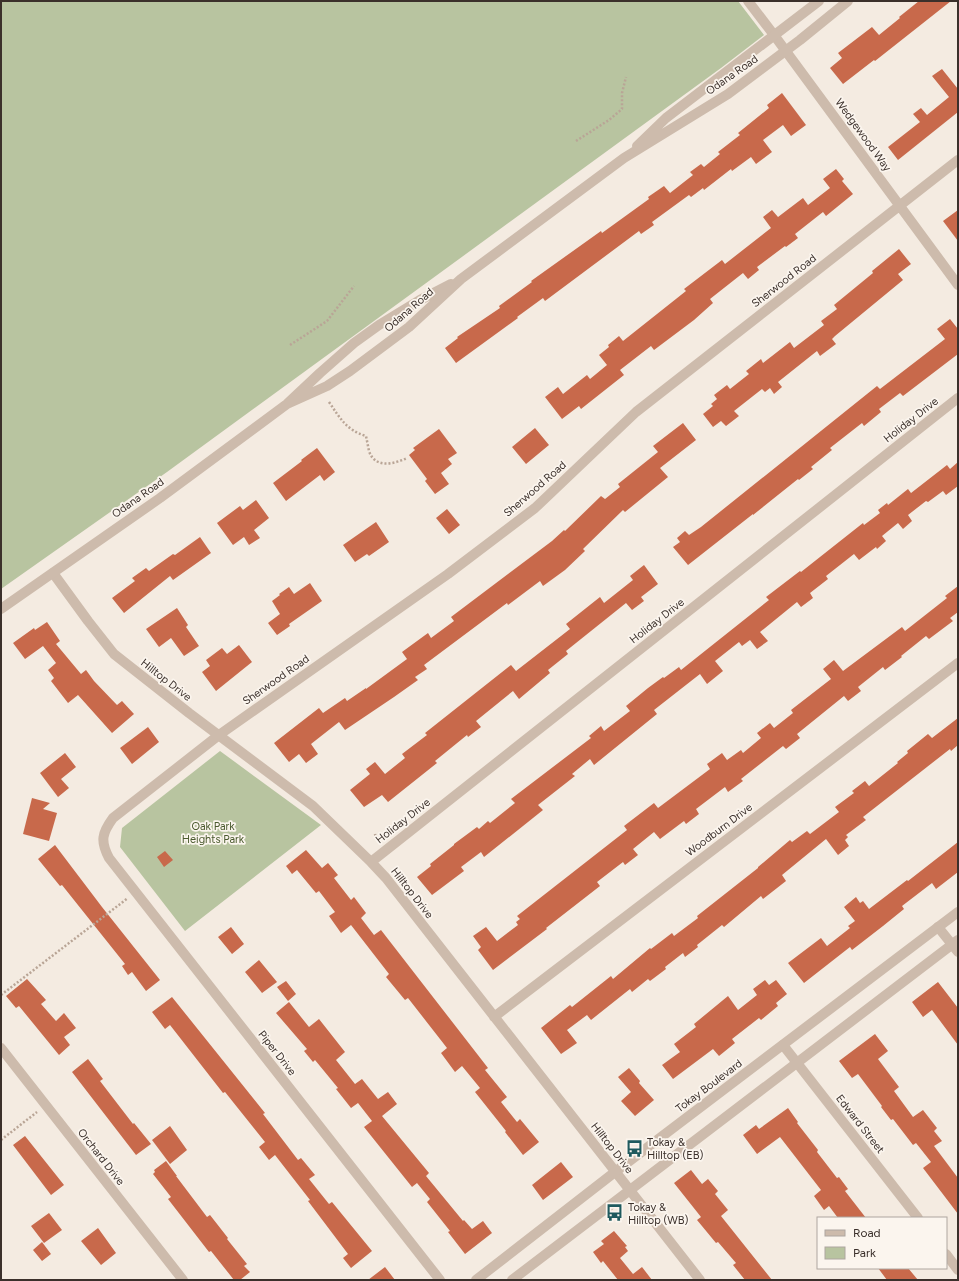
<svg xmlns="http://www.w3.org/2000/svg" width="959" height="1281" viewBox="0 0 959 1281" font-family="Figtree,sans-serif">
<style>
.green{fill:#b8c4a0}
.building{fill:#c8694b}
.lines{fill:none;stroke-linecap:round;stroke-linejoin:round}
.path{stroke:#b9a596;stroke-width:2.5;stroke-dasharray:2 2;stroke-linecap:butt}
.minor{stroke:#cdbbac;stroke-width:10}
.tertiary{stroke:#cdbbac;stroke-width:10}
.labels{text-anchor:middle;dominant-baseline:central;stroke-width:3.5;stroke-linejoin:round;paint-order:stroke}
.street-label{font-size:11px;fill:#3b302b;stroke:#fbf5ee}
.park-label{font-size:11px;fill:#4a5a2e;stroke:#fbf5ee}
.poi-label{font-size:11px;fill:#3b302b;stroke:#fbf5ee;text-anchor:start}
</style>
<rect width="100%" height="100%" fill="#f4ebe1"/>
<path class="green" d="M 1,1 L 738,1 L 764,35 L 721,68 L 167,472 L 1,589 Z
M 220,751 L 321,825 L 185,931 L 120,847 L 122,828 Z"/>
<path class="building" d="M 919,1 L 951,1 L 875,61 L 874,60 L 843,84 L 830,68 L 842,58 L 838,53 L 872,27 L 879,35 L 900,18 L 899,17 Z
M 942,69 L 958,89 L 958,112 L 898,160 L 888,147 L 920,122 L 913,114 L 921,108 L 927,115 L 949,97 L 932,76 Z
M 782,93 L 806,125 L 791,136 L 783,125 L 763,140 L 772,152 L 756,164 L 751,157 L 732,171 L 731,169 L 704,190 L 703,188 L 691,197 L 689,195 L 652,222 L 654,225 L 641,234 L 639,231 L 545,301 L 543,298 L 517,317 L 518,318 L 456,363 L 445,348 L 458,338 L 457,337 L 500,308 L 499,306 L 532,282 L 531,281 L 601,231 L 602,233 L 649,199 L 648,197 L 664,186 L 670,193 L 693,175 L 690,172 L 701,164 L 704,167 L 720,154 L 718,152 L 740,135 L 738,133 L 769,108 L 767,105 Z
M 836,169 L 844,179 L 842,181 L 853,194 L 826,216 L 823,212 L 795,234 L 798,238 L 786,247 L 785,246 L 757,267 L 759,270 L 748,279 L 743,273 L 710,299 L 713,303 L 694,320 L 654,350 L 651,346 L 620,370 L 624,375 L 581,409 L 579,406 L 562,419 L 545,397 L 558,387 L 563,394 L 587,375 L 590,379 L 607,365 L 599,355 L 609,347 L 608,345 L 619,336 L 623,341 L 686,291 L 684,289 L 722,260 L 725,264 L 771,228 L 763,217 L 772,210 L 778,217 L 803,198 L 808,205 L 830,188 L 823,179 Z
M 958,210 L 958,241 L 943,221 Z
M 899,249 L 911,264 L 898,274 L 903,280 L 835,336 L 832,339 L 836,344 L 820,356 L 817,351 L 778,382 L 782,387 L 774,394 L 770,388 L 765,392 L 762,389 L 734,411 L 739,416 L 726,426 L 721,421 L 713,427 L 703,414 L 713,406 L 711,404 L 717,399 L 714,395 L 727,385 L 730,389 L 749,374 L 746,371 L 761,359 L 763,363 L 790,342 L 794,348 L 824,325 L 821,321 L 837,309 L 834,305 L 873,273 L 872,271 Z
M 950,319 L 958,329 L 958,354 L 903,396 L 900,393 L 879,409 L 881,412 L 864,426 L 862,423 L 830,448 L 832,450 L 811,467 L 813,469 L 799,480 L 798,479 L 753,515 L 753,514 L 688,565 L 673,547 L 680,542 L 677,538 L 685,531 L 689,535 L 701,527 L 877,386 L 880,389 L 945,339 L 937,329 Z
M 683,423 L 696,440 L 660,468 L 668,477 L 625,512 L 623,510 L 583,549 L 585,551 L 565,570 L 543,586 L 540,581 L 508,605 L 507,603 L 424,665 L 427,669 L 415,677 L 418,680 L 394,697 L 345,730 L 339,722 L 311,744 L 318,754 L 306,763 L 299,754 L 289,762 L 274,743 L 319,708 L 323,713 L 345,698 L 347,701 L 366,688 L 366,689 L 407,659 L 402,652 L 428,633 L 431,638 L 454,621 L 451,617 L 552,541 L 564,530 L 565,531 L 601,496 L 605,499 L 620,487 L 618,484 L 658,452 L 653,446 Z
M 535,428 L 549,445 L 526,464 L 512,447 Z
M 439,429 L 457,453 L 448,459 L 452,464 L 441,473 L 449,484 L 435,494 L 425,481 L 427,479 L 409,455 L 415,450 L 413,448 Z
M 317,448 L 335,472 L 324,481 L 320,475 L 286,501 L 273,483 L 302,461 L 301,460 Z
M 958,462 L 958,486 L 946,495 L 943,491 L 928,502 L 926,501 L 908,515 L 912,521 L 903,529 L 898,523 L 882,536 L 886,541 L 877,549 L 876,547 L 859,560 L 854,554 L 826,576 L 828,579 L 810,593 L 813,598 L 801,607 L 797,602 L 760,632 L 768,641 L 757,649 L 750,640 L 742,646 L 739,642 L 715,661 L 723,671 L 707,684 L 700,674 L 654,710 L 657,714 L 594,765 L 590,759 L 572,774 L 575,776 L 538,805 L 543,810 L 484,857 L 481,852 L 461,867 L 464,871 L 432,895 L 417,877 L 431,866 L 430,864 L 454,845 L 454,844 L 477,827 L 479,829 L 488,821 L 490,823 L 515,803 L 511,799 L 591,738 L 589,736 L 601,726 L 604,731 L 630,711 L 626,706 L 648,688 L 663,677 L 664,678 L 679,667 L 681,670 L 769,600 L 766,597 L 800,571 L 801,572 L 863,523 L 864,525 L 880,513 L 878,510 L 887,503 L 888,505 L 908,489 L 911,493 L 947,465 L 950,469 Z
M 256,500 L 269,518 L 254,530 L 260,538 L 249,545 L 244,537 L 233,545 L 217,523 L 240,506 L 243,510 Z
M 447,509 L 460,525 L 449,534 L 436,518 Z
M 376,522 L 389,542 L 369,556 L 367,554 L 355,562 L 343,545 Z
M 200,537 L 211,553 L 173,580 L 170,576 L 124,613 L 112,598 L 135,581 L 132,578 L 146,568 L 149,571 L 173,554 L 175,555 Z
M 644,565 L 658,584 L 641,597 L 644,601 L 632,610 L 626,603 L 566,651 L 568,654 L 548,670 L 550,673 L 519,699 L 513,691 L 476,721 L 481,727 L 468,737 L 467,735 L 435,761 L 437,763 L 388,802 L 382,795 L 364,807 L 350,790 L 370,774 L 366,769 L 375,762 L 385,774 L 405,758 L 402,754 L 427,735 L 425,733 L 511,665 L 516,671 L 570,629 L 566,624 L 600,597 L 604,603 L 633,580 L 630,576 Z
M 310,583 L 322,601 L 289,624 L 290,626 L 277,635 L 268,623 L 280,614 L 272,601 L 280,595 L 279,594 L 289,587 L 294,594 Z
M 958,586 L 958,612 L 950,618 L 953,621 L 929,639 L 926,636 L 901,656 L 902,657 L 885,670 L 883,667 L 858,687 L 861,691 L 848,701 L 844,696 L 797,734 L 800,738 L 786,749 L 783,746 L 741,779 L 743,781 L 728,792 L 725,787 L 696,809 L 699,814 L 686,824 L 684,821 L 660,839 L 654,832 L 633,849 L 638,855 L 625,865 L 623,862 L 597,882 L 600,886 L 546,928 L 547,929 L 493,970 L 478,950 L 481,947 L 473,936 L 486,927 L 497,941 L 518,925 L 516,922 L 520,919 L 517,916 L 627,830 L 624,826 L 654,803 L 658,808 L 710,769 L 707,764 L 722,753 L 727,760 L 741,750 L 743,753 L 761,738 L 757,733 L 770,723 L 774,728 L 793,713 L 791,710 L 831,679 L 823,669 L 834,660 L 843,671 L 902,627 L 905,631 L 947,598 L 945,596 Z
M 177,608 L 188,625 L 186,627 L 199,646 L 184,656 L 171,638 L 159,647 L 146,629 Z
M 47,622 L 60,641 L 56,644 L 81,674 L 86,670 L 94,681 L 117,705 L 122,701 L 134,714 L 112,733 L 78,695 L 68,703 L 51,681 L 54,678 L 48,670 L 56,663 L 43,646 L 25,659 L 13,643 L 34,628 L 35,630 Z
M 239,645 L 252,662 L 216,691 L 202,672 L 210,666 L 206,660 L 222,648 L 227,654 Z
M 958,718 L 958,745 L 951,751 L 950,749 L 863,817 L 866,820 L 846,835 L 848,837 L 845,840 L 849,846 L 838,855 L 826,839 L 782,875 L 786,881 L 763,899 L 761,896 L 724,927 L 722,925 L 697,945 L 698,947 L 685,957 L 683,953 L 665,967 L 666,969 L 650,981 L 648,979 L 632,992 L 630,989 L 591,1020 L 587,1015 L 567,1030 L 577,1043 L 561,1054 L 541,1028 L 570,1005 L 572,1007 L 611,976 L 613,979 L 650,948 L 651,949 L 672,933 L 674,936 L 698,918 L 697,916 L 758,868 L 758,867 L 790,840 L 792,842 L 807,831 L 810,834 L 839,812 L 835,807 L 854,793 L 852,791 L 865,781 L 869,786 L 898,763 L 897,762 L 908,753 L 907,751 L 928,734 L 932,738 Z
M 148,727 L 159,742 L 132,764 L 120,748 Z
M 65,753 L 76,767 L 61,779 L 69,788 L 58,797 L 40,773 Z
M 32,798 L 50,803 L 43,809 L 57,813 L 49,841 L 23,834 Z
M 958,842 L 958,872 L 936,889 L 932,883 L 902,906 L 904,909 L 883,926 L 852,950 L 850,947 L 804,983 L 788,963 L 821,938 L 827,946 L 850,928 L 848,926 L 855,921 L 844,907 L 856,897 L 860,903 L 863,901 L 869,909 L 907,880 L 908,881 Z
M 55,845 L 102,907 L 160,980 L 146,991 L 132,972 L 128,975 L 122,966 L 125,964 L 62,885 L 60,886 L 38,859 Z
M 306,850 L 322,868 L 328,863 L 338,875 L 334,878 L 351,900 L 354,897 L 366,913 L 361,918 L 374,935 L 381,930 L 488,1068 L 485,1070 L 507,1097 L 501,1102 L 517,1122 L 520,1119 L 539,1142 L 523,1155 L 505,1132 L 506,1131 L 475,1092 L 480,1088 L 462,1066 L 455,1072 L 441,1053 L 447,1048 L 408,998 L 405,1000 L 386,977 L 389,974 L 351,925 L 341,933 L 329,916 L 335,912 L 319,891 L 316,893 L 297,870 L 292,874 L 286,866 Z
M 165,851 L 173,860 L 164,867 L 157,857 Z
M 231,927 L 244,944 L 232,954 L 218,937 Z
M 259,960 L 277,982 L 262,993 L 245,972 Z
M 27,979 L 46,1000 L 41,1004 L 56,1021 L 64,1013 L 76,1028 L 64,1037 L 70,1045 L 59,1055 L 19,1006 L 16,1008 L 6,996 Z
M 765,980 L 769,985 L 776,980 L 787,994 L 776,1003 L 778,1006 L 761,1020 L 759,1018 L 732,1039 L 735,1043 L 719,1056 L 713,1049 L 673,1079 L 662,1065 L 680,1052 L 674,1044 L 696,1027 L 694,1024 L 728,996 L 738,1010 L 757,995 L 753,989 Z
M 286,981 L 296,994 L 288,1001 L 277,987 Z
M 938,982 L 958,1008 L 958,1045 L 932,1010 L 923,1017 L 912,1002 Z
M 172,997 L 265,1113 L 263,1114 L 298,1160 L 301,1158 L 315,1175 L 309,1179 L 329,1204 L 332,1202 L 372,1251 L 351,1268 L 343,1258 L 348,1254 L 308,1201 L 310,1200 L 275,1155 L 269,1160 L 259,1147 L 265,1142 L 225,1092 L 223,1093 L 170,1025 L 165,1029 L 152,1012 Z
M 289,1002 L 309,1027 L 319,1019 L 345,1052 L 336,1060 L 355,1084 L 362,1079 L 378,1099 L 388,1092 L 397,1104 L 382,1116 L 429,1173 L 426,1176 L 463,1221 L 464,1220 L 472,1229 L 483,1221 L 492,1233 L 465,1254 L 448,1232 L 450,1231 L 427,1202 L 430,1199 L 417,1183 L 412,1187 L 364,1127 L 372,1121 L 358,1103 L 351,1108 L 336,1089 L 338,1088 L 315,1060 L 313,1062 L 304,1051 L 307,1049 L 276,1013 Z
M 875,1034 L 888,1051 L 878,1059 L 899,1087 L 894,1091 L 913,1117 L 923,1110 L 937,1128 L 934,1131 L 942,1141 L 934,1146 L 958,1178 L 958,1214 L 923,1168 L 931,1162 L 916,1143 L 913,1145 L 893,1119 L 891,1120 L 881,1107 L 882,1106 L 858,1074 L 852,1078 L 839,1061 Z
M 88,1059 L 103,1079 L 100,1081 L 133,1124 L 134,1123 L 151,1144 L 136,1155 L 72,1072 Z
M 629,1068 L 640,1081 L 639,1083 L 654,1100 L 635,1116 L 621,1101 L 631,1092 L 618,1077 Z
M 788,1108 L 798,1122 L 797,1123 L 818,1150 L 817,1152 L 837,1178 L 839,1177 L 848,1189 L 845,1191 L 866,1218 L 838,1218 L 829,1206 L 824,1210 L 814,1196 L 821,1190 L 780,1137 L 757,1154 L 743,1135 L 756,1125 L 759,1129 Z
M 170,1126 L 187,1150 L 170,1164 L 152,1140 Z
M 25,1136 L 64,1185 L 51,1195 L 13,1145 Z
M 166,1161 L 177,1176 L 176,1176 L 207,1217 L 210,1215 L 228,1238 L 227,1239 L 247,1264 L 244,1266 L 250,1272 L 240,1280 L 234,1280 L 211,1251 L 209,1252 L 168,1199 L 171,1197 L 153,1174 L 155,1172 L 154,1170 Z
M 561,1162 L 573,1177 L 543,1200 L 532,1185 Z
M 691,1170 L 702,1184 L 708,1179 L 718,1191 L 715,1194 L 728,1210 L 721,1216 L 772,1280 L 745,1280 L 733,1265 L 736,1263 L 718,1242 L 716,1243 L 697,1220 L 701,1217 L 674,1183 Z
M 49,1213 L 62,1230 L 44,1243 L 31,1226 Z
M 98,1228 L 116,1253 L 101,1265 L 81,1241 Z
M 614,1231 L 627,1246 L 625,1247 L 628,1251 L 620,1258 L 633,1274 L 642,1267 L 652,1280 L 618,1280 L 603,1261 L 601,1263 L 593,1252 L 604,1244 L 601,1241 Z
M 42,1242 L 51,1254 L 42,1261 L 33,1250 Z
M 385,1267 L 395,1280 L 368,1280 Z
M 878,1268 L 908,1268 L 918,1280 L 887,1280 Z"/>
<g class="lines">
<path class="path" d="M 576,141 L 609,120 L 622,109 L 622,93 L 626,77
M 290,345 L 327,321 L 354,286
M 329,402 C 340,418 346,430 366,436 C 367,441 368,446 369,451 C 375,469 394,464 407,458
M 375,834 L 376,839
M 1,995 L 128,898
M 1,1140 L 37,1112"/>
<path class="minor" d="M 748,1 L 774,35 L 958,285
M 53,573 L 88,621 L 114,654 L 189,713 L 313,806 L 371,862 L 386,878 L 700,1280
M 371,862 L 958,398
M 938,927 L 958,952
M 494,1017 L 958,663
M 783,1045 L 918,1218
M 1,1048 L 183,1280
M 946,1254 L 958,1270
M 440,1280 L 109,858 C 100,841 102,833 113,818 L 219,735 L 448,574 L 535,508 L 636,412 L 958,160"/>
<path class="tertiary" d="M 637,146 L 666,118 L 819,1
M 287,404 L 327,386 L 350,371 L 409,327 L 461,279 L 624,158 L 728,94 L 800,40 L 848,1
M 1,609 L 160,498 L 287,404 L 320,373 L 354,343 L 379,325 L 420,300 L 451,284
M 476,1280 L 615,1172 L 958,912
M 512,1280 L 958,940"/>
</g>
<defs>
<symbol id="bus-bare" viewBox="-9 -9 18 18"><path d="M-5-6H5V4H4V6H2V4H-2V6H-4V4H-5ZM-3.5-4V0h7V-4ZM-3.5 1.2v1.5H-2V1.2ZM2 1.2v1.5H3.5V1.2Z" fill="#1f5a5e" stroke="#fbf5ee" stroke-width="2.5" paint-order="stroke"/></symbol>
</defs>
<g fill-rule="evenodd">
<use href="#bus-bare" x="622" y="1136" width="25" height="25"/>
<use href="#bus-bare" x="602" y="1200" width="25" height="25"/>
</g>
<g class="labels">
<g class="street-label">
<text transform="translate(732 75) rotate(-35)">Odana Road</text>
<text transform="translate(863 135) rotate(54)">Wedgewood Way</text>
<text transform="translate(784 281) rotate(-38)">Sherwood Road</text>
<text transform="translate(409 310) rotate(-41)">Odana Road</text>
<text transform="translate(911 420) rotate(-38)">Holiday Drive</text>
<text transform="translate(535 489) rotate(-41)">Sherwood Road</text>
<text transform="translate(138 498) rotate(-35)">Odana Road</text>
<text transform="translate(657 621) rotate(-38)">Holiday Drive</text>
<text transform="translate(166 680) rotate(38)">Hilltop Drive</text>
<text transform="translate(276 680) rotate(-35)">Sherwood Road</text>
<text transform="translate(403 821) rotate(-38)">Holiday Drive</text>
<text transform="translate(719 830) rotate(-37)">Woodburn Drive</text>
<text transform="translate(412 893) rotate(52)">Hilltop Drive</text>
<text transform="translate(277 1053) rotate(52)">Piper Drive</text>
<text transform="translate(709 1086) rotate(-37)">Tokay Boulevard</text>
<text transform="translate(860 1124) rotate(52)">Edward Street</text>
<text transform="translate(612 1148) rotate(52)">Hilltop Drive</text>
<text transform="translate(101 1157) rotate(52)">Orchard Drive</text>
</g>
<g class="park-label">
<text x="213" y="826">Oak Park<tspan x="213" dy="13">Heights Park</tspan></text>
</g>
<g class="poi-label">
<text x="647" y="1142">Tokay &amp;<tspan x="647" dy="13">Hilltop (EB)</tspan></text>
<text x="628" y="1207">Tokay &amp;<tspan x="628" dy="13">Hilltop (WB)</tspan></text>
</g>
</g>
<rect width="959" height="1281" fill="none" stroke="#3b302b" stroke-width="4"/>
<rect x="817" y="1217" width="130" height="52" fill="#fbf5ee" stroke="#aea6a0"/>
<rect x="825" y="1230" width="20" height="6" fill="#cdbbac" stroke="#aea6a0"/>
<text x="853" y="1237" font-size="12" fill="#3b302b">Road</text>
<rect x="825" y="1247" width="20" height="12" fill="#b8c4a0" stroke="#aea6a0"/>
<text x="853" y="1257" font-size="12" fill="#3b302b">Park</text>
</svg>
